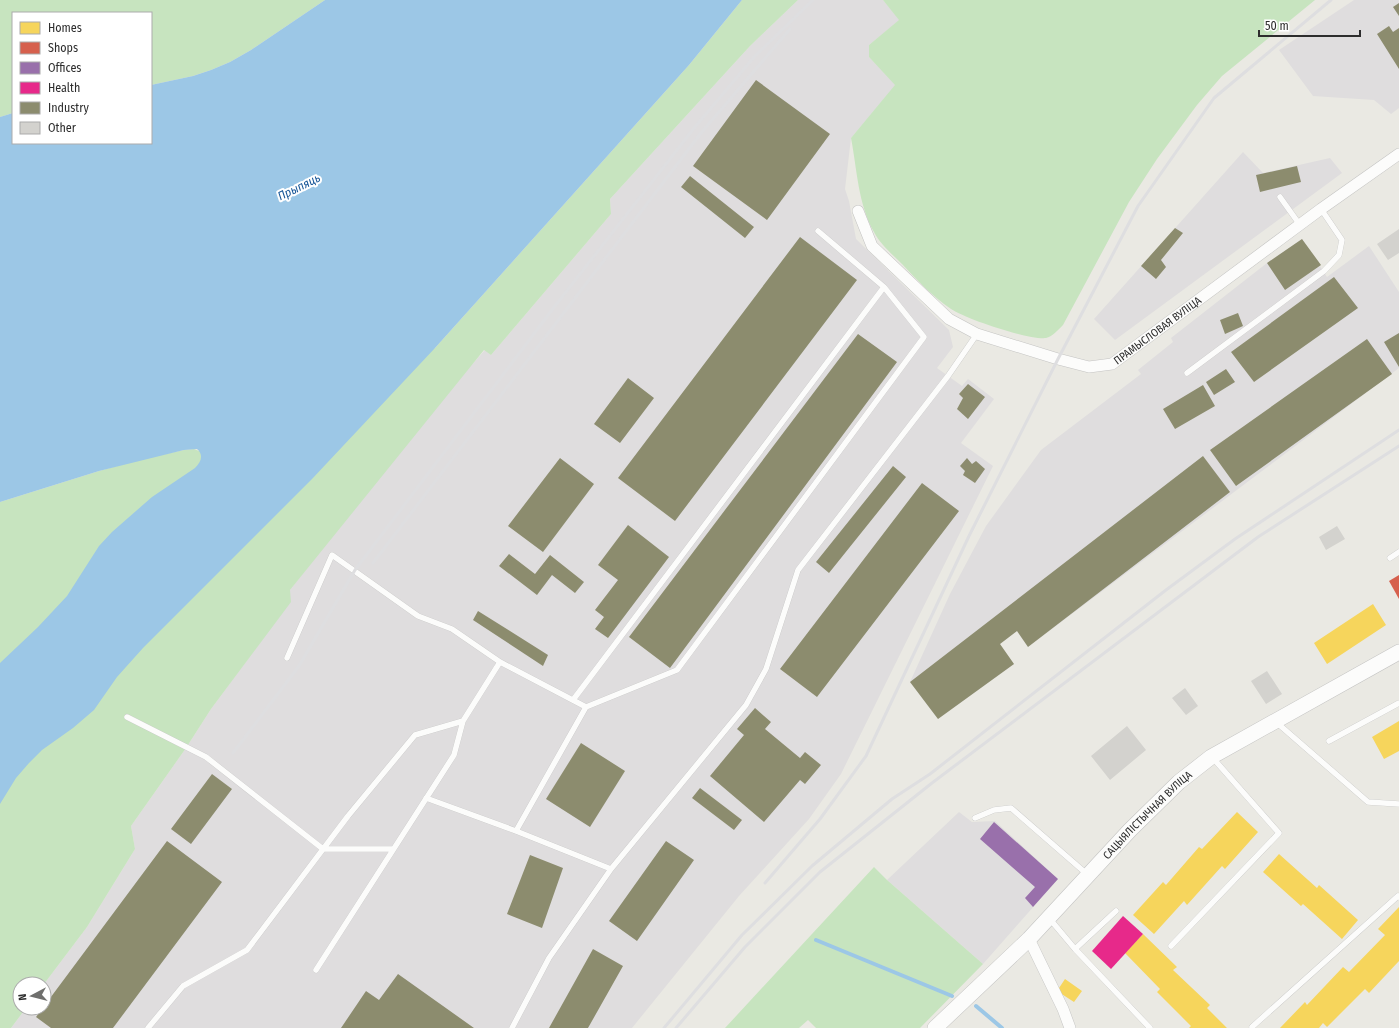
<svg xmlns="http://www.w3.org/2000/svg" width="1399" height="1028" viewBox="0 0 1399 1028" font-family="'Fira Sans Condensed',sans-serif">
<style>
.industrial{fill:#dfddde}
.green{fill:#c7e4bf}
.water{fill:#9cc7e6}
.homes{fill:#f6d55c}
.shops{fill:#d6604d}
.offices{fill:#9970ab}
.health{fill:#e7298a}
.industry{fill:#8c8c6e}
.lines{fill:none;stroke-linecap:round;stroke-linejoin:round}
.stream{stroke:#9cc7e6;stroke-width:4}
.building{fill:#d3d2ce}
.lane-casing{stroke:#c4c4c3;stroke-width:6}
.street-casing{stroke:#c4c4c3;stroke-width:12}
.secondary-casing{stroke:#c4c4c3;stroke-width:16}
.lane{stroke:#fcfcfb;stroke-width:5.5}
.street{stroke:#fcfcfb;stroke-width:11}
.secondary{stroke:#fcfcfb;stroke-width:15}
.rail{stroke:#dedee0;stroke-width:3}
.labels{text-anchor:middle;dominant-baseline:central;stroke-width:4;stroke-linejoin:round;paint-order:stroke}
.street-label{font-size:11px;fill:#2d2d2d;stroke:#fff}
.water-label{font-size:12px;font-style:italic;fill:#165597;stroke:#fff}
</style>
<rect width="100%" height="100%" fill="#eae9e3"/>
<path class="industrial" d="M 798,0 L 883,0 L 900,20 L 869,45 L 869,57 L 896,85 L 851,138 L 845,189 L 849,201 L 856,239 L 949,330 L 953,347 L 937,368 L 962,386 L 968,379 L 994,399 L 961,443 L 993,466 L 841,774 L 809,819 L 739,896 L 632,1028 L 11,1028 L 26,1008 L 44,1008 L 44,984 L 87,927 L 135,849 L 131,826 L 186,748 L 211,709 L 290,602 L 290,590 L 418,425 L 485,350 L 491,355 L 611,214 L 610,199 L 750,46 Z
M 1354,0 L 1399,0 L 1399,108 L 1391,114 L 1374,100 L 1313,96 L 1279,50 Z
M 1243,152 L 1263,173 L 1330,158 L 1342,173 L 1115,340 L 1094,319 Z
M 1302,239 L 1327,277 L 1369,246 L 1399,292 L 1399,368 L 1028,647 L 1017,631 L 1000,644 L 1014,664 L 938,719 L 910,682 L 950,594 L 986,526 L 1041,450 L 1141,374 L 1138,370 L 1173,342 L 1171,338 L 1267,263 Z
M 959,812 L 972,822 L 995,821 L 1058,879 L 983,964 L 887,880 Z"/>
<path class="green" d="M 0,0 L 325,0 L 251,50 L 230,62 L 211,70 L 193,76 L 151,85 L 151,13 L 13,13 L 13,113 L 0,117 Z
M 742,0 L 798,0 L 750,46 L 610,199 L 611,214 L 491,355 L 484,350 L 290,590 L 291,602 L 211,709 L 186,748 L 131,826 L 135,849 L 87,927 L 44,984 L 20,984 L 20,1008 L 26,1008 L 11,1028 L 0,1028 L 0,502 L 99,471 L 142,459 L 184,450 L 194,449 L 199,451 L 435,348 L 689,65 Z
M 883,0 L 1315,0 L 1222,76 L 1197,105 L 1157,159 L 1129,202 L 1063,325 C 1058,330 1052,337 1046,338 C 1028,340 966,319 951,309 C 932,296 917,280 902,264 C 892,254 880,244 874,232 C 858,204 857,169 851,138 L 895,85 L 869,57 L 869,45 L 899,20 Z
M 874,867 L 887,880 L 983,964 L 920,1028 L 816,1028 L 808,1020 L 799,1028 L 725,1028 Z"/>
<path class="water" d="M 325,0 L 742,0 L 689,65 L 435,348 L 312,479 L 143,648 L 117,677 L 94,710 L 73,728 L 42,750 L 29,763 L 16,778 L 0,804 L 0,663 L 38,627 L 67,596 L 99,546 L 112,532 L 152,497 L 195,468 C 201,462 204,455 197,449 L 184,450 L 99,471 L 0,502 L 0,117 L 13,113 L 13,143 L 151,143 L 151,85 L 193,76 L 211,70 L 230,62 L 251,50 Z"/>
<path class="homes" d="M 1373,604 L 1386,625 L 1327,664 L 1314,643 Z
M 1399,721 L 1399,751 L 1384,759 L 1372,737 Z
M 1237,812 L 1258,832 L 1225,869 L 1222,866 L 1187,905 L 1184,901 L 1154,934 L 1133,915 L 1163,882 L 1166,885 L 1199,847 L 1202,849 Z
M 1279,854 L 1317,888 L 1319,885 L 1358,920 L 1342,939 L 1303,904 L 1301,906 L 1263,872 Z
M 1399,907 L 1399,961 L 1369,993 L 1365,989 L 1327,1027 L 1323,1023 L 1319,1028 L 1280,1028 L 1305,1002 L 1307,1005 L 1343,967 L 1349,972 L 1385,935 L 1378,929 Z
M 1143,934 L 1177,967 L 1173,970 L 1210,1005 L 1207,1008 L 1227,1028 L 1189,1028 L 1191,1026 L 1157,992 L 1160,989 L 1125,953 Z
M 1065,979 L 1082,991 L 1074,1002 L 1057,991 Z"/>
<path class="shops" d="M 1399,575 L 1399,599 L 1389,581 Z"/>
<path class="offices" d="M 994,822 L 1058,879 L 1033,907 L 1025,898 L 1035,887 L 980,839 Z"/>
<path class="health" d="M 1123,916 L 1143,934 L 1111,969 L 1092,951 Z"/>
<path class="industry" d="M 1399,3 L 1399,16 L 1393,7 Z
M 1389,26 L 1393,32 L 1399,28 L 1399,69 L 1377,34 Z
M 756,80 L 830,134 L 767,220 L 693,166 Z
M 1297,166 L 1301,182 L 1260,192 L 1256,175 Z
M 690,176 L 754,227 L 745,238 L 681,187 Z
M 1175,228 L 1183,233 L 1161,260 L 1166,267 L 1156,279 L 1141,266 Z
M 800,237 L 857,280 L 675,521 L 618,478 Z
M 1302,239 L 1321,265 L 1285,290 L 1267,263 Z
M 1334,277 L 1358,308 L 1254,382 L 1231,352 Z
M 1238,313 L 1243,326 L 1225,334 L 1220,320 Z
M 1399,333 L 1399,367 L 1384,342 Z
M 858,334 L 897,362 L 670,668 L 629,637 Z
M 1367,339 L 1392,374 L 1236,486 L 1210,450 Z
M 1226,369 L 1235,382 L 1214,395 L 1206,382 Z
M 628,378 L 654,398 L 620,443 L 594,424 Z
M 968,384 L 985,397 L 968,419 L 957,409 L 963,398 L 959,394 Z
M 1203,385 L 1215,406 L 1175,429 L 1163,409 Z
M 1203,456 L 1230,492 L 1028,647 L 1017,631 L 1000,644 L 1014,664 L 938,719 L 910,682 Z
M 560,458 L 594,484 L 543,552 L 508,526 Z
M 967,458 L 972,464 L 976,461 L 985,469 L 975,483 L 963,475 L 965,471 L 960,466 Z
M 893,466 L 906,477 L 829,573 L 816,562 Z
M 922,483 L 959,511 L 817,697 L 780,669 Z
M 628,525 L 669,557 L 608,638 L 595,629 L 604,617 L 595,610 L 618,580 L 598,565 Z
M 509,554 L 535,574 L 550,555 L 584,582 L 575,593 L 552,575 L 537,595 L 499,566 Z
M 478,611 L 548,655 L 543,666 L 473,620 Z
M 755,708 L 771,722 L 765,729 L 800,758 L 805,752 L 821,765 L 805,784 L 800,780 L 764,822 L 710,776 L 744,735 L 737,729 Z
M 581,743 L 625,771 L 590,827 L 546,799 Z
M 212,774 L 232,789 L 191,844 L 171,829 Z
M 700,788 L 742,820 L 734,830 L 692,798 Z
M 167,841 L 222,882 L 113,1028 L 51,1028 L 36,1017 Z
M 666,841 L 694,860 L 637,941 L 609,921 Z
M 530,855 L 563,868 L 542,928 L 507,914 Z
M 593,949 L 623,966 L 588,1028 L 549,1028 Z
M 398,974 L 474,1028 L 341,1028 L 366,991 L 379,1000 Z"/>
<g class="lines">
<path class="stream" d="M 816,940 L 952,996
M 976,1006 L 1002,1028"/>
</g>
<path class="building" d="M 1399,229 L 1399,253 L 1388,260 L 1377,244 Z
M 1337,526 L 1345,539 L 1326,550 L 1319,537 Z
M 1267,671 L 1282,694 L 1266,704 L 1251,681 Z
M 1185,688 L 1198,706 L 1186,715 L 1172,698 Z
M 1127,726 L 1146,750 L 1110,780 L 1091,756 Z"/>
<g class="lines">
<defs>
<path id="lane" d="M 1280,197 L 1300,225
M 1187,373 L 1324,271 L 1339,255 L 1342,240 L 1321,209
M 1390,558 L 1399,552
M 287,658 L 332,555 L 418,616 L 452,629 L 500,662
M 573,700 L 884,287
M 127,717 L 206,757 L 323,849 L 393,849
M 1276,722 L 1368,802 L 1399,804
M 1329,741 L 1399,703
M 426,798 L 516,831 L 611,869
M 975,818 L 994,810 L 1011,808 L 1088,875
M 516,831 L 586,707 L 677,670 L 924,337 L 884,287 L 818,231
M 1049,918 L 1075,949 L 1116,911
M 1171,946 L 1279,833 L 1212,757
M 1075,949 L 1150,1028
M 316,970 L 454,755 L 463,721
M 1252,1027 L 1398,896 L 1399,897
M 148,1028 L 183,986 L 247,950 L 348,816 L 415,735 L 463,721 L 500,662 L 586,707
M 512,1028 L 549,958 L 611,869 L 746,705 L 766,669 L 798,570 L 948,376 L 977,334"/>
<g id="street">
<path id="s1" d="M 858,211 L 872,246 L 949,319 L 977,334 L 1058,359 L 1089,367 L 1112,364 L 1321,209 L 1399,154"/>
<path d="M 1029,939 L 1063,1009 L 1070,1028"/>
</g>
<g id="secondary">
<path id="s2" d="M 935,1028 L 1029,939 L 1130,830 L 1179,782 L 1211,757 L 1399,652"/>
</g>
</defs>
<use href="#lane" class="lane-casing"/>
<use href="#street" class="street-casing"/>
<use href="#secondary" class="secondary-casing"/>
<use href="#lane" class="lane"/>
<use href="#street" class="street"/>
<use href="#secondary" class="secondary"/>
<path class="rail" d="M 373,563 L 701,133 L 790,29
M 233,753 L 299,666 L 355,570 L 555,306 L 695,127 L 755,56 L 813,0
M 765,883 L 820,819 L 866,756 L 969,536 L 1058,359 L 1138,206 L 1214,98 L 1331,0
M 664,1028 L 742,935 L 812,866 L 892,799 L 930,774 L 1166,590 L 1235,539 L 1399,430
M 676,1028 L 745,947 L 820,872 L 932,783 L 1258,537 L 1399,446"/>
</g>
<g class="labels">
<g class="street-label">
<text stroke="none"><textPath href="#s1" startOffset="372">ПРАМЫСЛОВАЯ ВУЛІЦА</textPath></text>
<text stroke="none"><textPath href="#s2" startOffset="301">САЦЫЯЛІСТЫЧНАЯ ВУЛІЦА</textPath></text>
</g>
<g class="water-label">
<text transform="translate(299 187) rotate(-26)">Прыпяць</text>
</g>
</g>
<rect x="12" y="12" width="140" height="132" fill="#ffffff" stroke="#ababab"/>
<rect x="20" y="22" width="20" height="12" fill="#f6d55c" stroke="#ababab"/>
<text x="48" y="32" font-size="12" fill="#2d2d2d">Homes</text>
<rect x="20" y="42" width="20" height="12" fill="#d6604d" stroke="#ababab"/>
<text x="48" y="52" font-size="12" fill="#2d2d2d">Shops</text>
<rect x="20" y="62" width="20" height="12" fill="#9970ab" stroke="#ababab"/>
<text x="48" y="72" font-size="12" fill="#2d2d2d">Offices</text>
<rect x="20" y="82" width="20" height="12" fill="#e7298a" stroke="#ababab"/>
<text x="48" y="92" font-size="12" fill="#2d2d2d">Health</text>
<rect x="20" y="102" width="20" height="12" fill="#8c8c6e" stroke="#ababab"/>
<text x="48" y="112" font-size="12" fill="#2d2d2d">Industry</text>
<rect x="20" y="122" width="20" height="12" fill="#d3d2ce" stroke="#ababab"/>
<text x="48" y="132" font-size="12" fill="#2d2d2d">Other</text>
<g transform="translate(32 996) rotate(263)"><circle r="19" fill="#ffffff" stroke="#ababab"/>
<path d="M0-3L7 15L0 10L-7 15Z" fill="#6f6f6d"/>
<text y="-6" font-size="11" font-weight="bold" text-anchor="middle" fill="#2d2d2d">N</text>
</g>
<path d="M1259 30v6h101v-6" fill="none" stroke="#2d2d2d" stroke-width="2"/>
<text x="1265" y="30" font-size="12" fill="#2d2d2d" stroke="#ffffff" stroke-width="3" paint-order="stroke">50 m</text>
</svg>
